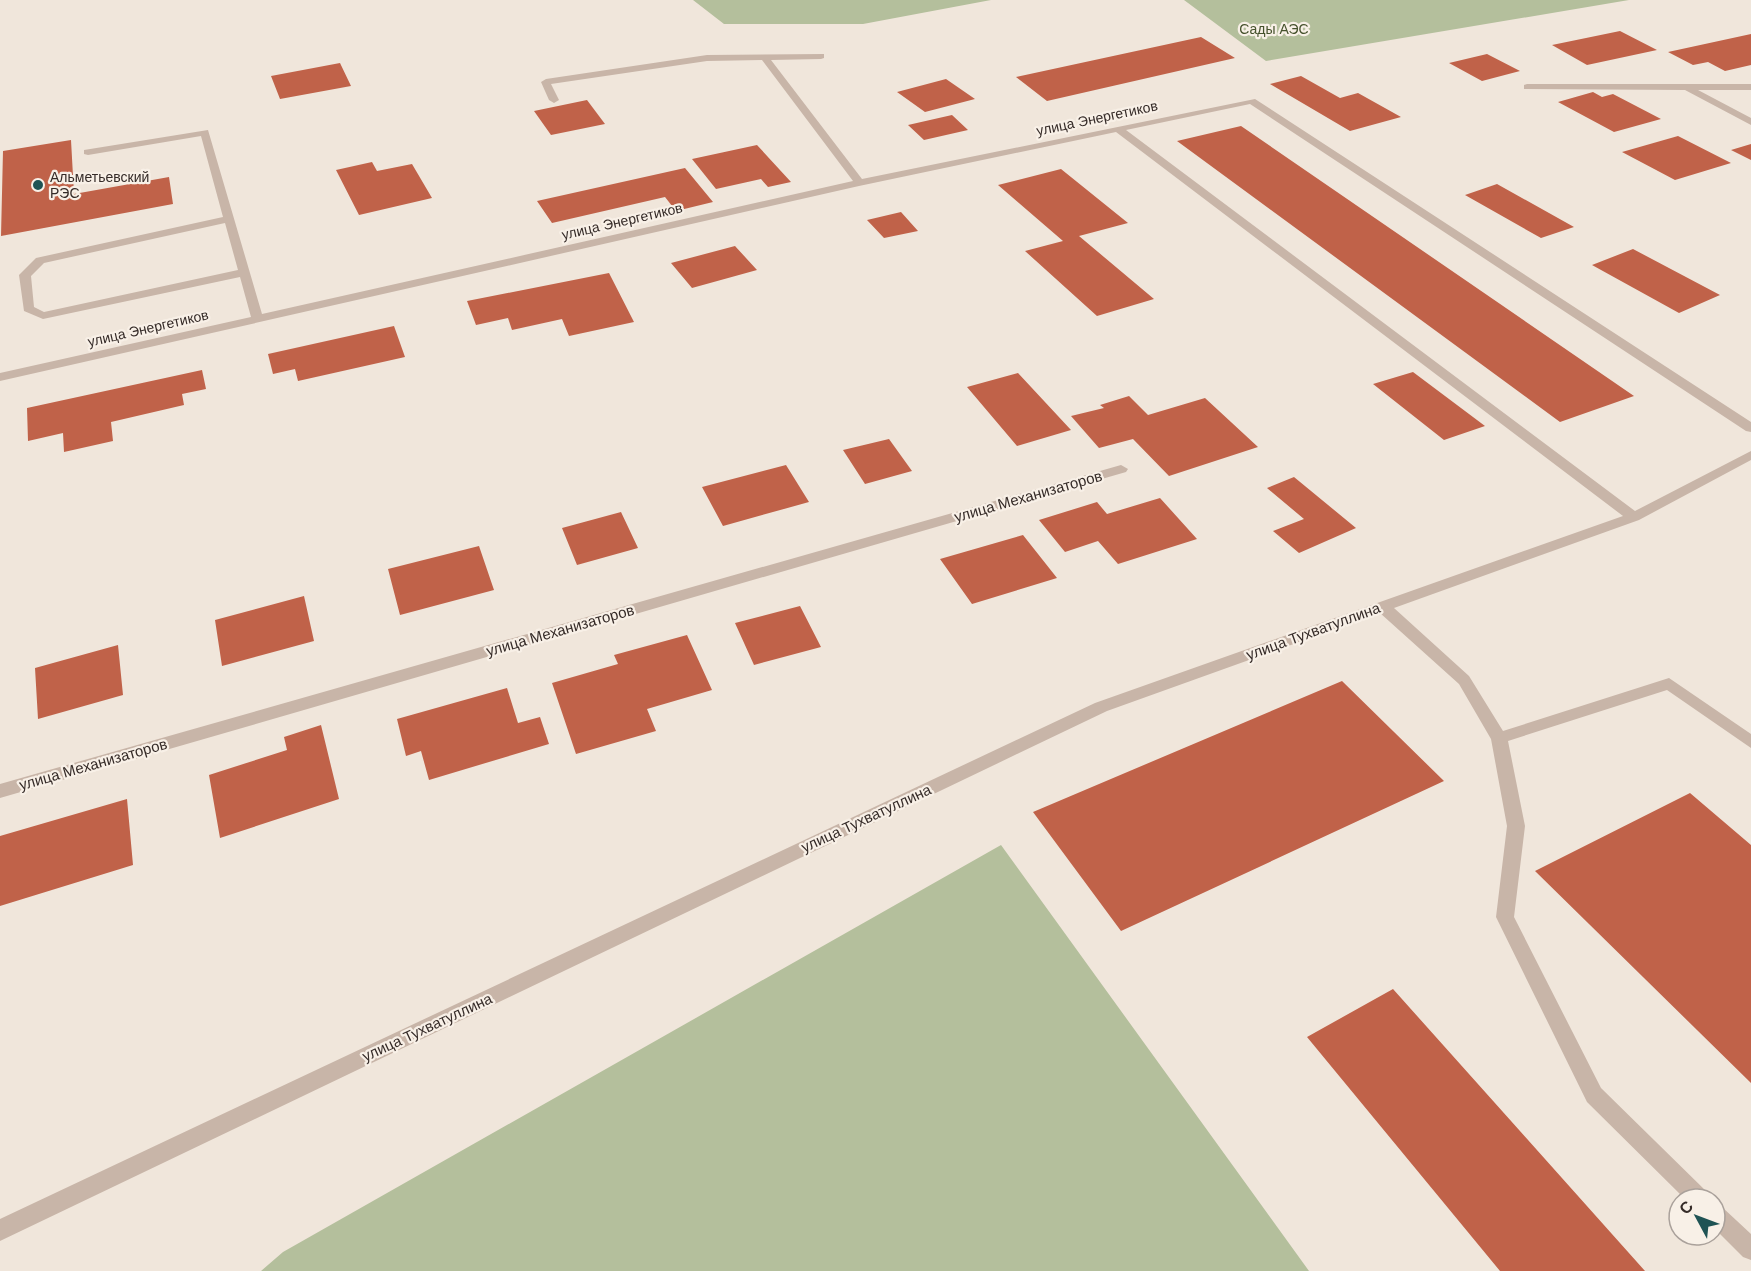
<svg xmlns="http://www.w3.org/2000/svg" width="1751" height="1271" viewBox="0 0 1751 1271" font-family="Helvetica,sans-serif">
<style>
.green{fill:#b4bf9c}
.building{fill:#c06249}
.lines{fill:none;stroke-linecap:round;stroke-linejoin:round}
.minor{fill:#c8b5a8;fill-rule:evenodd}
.poi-dot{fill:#1f5354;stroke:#f8f0e7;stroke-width:2}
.labels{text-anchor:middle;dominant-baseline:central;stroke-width:4.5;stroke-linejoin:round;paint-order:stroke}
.far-park-label{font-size:14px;fill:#46522d;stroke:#f8f0e7}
.far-street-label{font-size:14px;fill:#352b28;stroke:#f8f0e7}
.far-poi-label{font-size:14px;fill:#352b28;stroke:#f8f0e7;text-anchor:start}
.street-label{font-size:15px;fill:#352b28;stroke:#f8f0e7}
</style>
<rect width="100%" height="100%" fill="#f0e6db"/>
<path class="green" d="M 693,0 L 991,0 L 863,24 L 724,24 Z
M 1184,0 L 1629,0 L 1266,61 Z
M 1001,845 L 1309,1271 L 261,1271 L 283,1252 Z"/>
<path class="building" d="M 1620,31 L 1657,50 L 1587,65 L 1552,45 Z
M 1751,34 L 1751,65 L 1725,71 L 1708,62 L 1693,65 L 1668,52 Z
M 1201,37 L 1235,58 L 1047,101 L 1016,77 Z
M 1487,54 L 1520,71 L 1482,81 L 1449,63 Z
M 340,63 L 351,86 L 280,99 L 271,76 Z
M 1301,76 L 1340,98 L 1358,93 L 1401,117 L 1350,131 L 1270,84 Z
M 946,79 L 975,99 L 925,112 L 897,92 Z
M 1593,92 L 1602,97 L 1613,94 L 1661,119 L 1614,132 L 1558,102 Z
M 587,100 L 605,124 L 551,135 L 534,111 Z
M 952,115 L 968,130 L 924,140 L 908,125 Z
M 1241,126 L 1634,396 L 1560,422 L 1177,141 Z
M 1678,136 L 1731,163 L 1675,180 L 1622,152 Z
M 71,140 L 74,194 L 169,177 L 173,204 L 1,236 L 3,151 Z
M 1751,144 L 1751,160 L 1731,150 Z
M 757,145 L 791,182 L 768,187 L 761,179 L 716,189 L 692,159 Z
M 372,162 L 377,171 L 412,164 L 432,198 L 359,215 L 336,170 Z
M 685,168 L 713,202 L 676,211 L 665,197 L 552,223 L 537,201 Z
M 1061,169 L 1128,223 L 1079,236 L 1154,299 L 1097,316 L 1025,251 L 1063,241 L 998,185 Z
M 1497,184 L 1574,227 L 1541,238 L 1465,195 Z
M 901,212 L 918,231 L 884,238 L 867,220 Z
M 735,246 L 757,270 L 692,288 L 671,263 Z
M 1633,249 L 1720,295 L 1679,313 L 1592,265 Z
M 609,273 L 634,322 L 569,336 L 562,319 L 512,330 L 508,318 L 476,325 L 467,301 Z
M 394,326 L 405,357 L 298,381 L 295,369 L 273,374 L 268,354 Z
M 202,370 L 206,389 L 182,394 L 184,405 L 111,422 L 113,441 L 64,452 L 63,433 L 28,441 L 27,408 Z
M 1413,372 L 1485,426 L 1444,440 L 1373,384 Z
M 1018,373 L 1071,430 L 1017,446 L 967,387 Z
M 1129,396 L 1148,415 L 1205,398 L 1258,447 L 1169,476 L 1133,439 L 1099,448 L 1071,416 L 1104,408 L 1100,405 Z
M 889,439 L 912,471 L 865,484 L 843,450 Z
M 786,465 L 809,502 L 723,526 L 702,487 Z
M 1294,477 L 1356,528 L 1299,553 L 1273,531 L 1304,519 L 1267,488 Z
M 1160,498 L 1197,539 L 1118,564 L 1098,541 L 1065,552 L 1039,520 L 1097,502 L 1107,514 Z
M 621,512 L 638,548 L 577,565 L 562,528 Z
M 1023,535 L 1057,578 L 972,604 L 940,559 Z
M 479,546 L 494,590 L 400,615 L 388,569 Z
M 304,596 L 314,641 L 222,666 L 215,620 Z
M 800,606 L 821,647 L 754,665 L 735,623 Z
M 687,635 L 712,690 L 647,709 L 656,731 L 576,754 L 552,683 L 618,664 L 614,655 Z
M 118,645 L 123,695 L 38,719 L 35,668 Z
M 1342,681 L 1444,781 L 1121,931 L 1033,812 Z
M 507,688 L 518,723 L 540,717 L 549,744 L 429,780 L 421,751 L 406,756 L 397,719 Z
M 321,725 L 339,799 L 220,838 L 209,775 L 287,750 L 284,737 Z
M 1690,793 L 1751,845 L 1751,1083 L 1535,871 Z
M 127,799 L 133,865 L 0,906 L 0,836 Z
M 1393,989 L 1645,1271 L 1500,1271 L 1307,1037 Z"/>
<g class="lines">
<path class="minor" d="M 824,54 L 824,58 L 821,59 L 771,60 L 862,179 L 1255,99 L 1751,422 L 1751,432 L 1746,431 L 1250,104 L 1126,130 L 1635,511 L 1751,451 L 1751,460 L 1639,520 L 1394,608 L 1469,676 L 1503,731 L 1669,678 L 1751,734 L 1751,748 L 1667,690 L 1508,741 L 1525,826 L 1514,917 L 1601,1088 L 1707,1192 L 1710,1199 L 1685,1199 L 1587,1102 L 1496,917 L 1507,826 L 1491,739 L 1459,684 L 1380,613 L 1107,711 L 0,1241 L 0,1219 L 1095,703 L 1623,516 L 1116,132 L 859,186 L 0,381 L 0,373 L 251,317 L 240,277 L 43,319 L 24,311 L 19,275 L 36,258 L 223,217 L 201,136 L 88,155 L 84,154 L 84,150 L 208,130 L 262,314 L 853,181 L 762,60 L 707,61 L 551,84 L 559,100 L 554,103 L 549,100 L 541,82 L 546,79 L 707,55 ZM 225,223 L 238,270 L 44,312 L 34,307 L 31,276 L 44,263 Z
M 1527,84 L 1751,84 L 1751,90 L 1698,90 L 1751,118 L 1751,125 L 1685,90 L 1524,89 L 1524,85 Z
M 1121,465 L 1128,469 L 1126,472 L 0,798 L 0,784 Z
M 1715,1204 L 1722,1207 L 1751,1234 L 1751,1260 L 1743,1257 L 1715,1229 Z"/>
</g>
<circle class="poi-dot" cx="38" cy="185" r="6"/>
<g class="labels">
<g class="far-park-label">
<text x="1274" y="29">Сады АЭС</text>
</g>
<g class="far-street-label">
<text transform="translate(1097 118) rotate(-12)">улица Энергетиков</text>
<text transform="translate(622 221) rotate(-13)">улица Энергетиков</text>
<text transform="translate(148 328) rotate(-13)">улица Энергетиков</text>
</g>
<g class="far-poi-label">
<text x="50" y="177">Альметьевский<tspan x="50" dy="16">РЭС</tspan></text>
</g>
<g class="street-label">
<text transform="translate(1028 496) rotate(-16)">улица Механизаторов</text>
<text transform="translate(560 630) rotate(-16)">улица Механизаторов</text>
<text transform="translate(1313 631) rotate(-20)">улица Тухватуллина</text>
<text transform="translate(93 764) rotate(-16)">улица Механизаторов</text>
<text transform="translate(866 818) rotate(-25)">улица Тухватуллина</text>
<text transform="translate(427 1027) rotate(-25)">улица Тухватуллина</text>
</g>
</g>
<g transform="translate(1697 1217) rotate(311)"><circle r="28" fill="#f8f0e7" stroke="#aaa19b" stroke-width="1.5"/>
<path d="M0-4.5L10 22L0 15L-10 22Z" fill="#1f5354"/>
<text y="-9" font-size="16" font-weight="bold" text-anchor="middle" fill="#352b28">С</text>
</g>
</svg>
